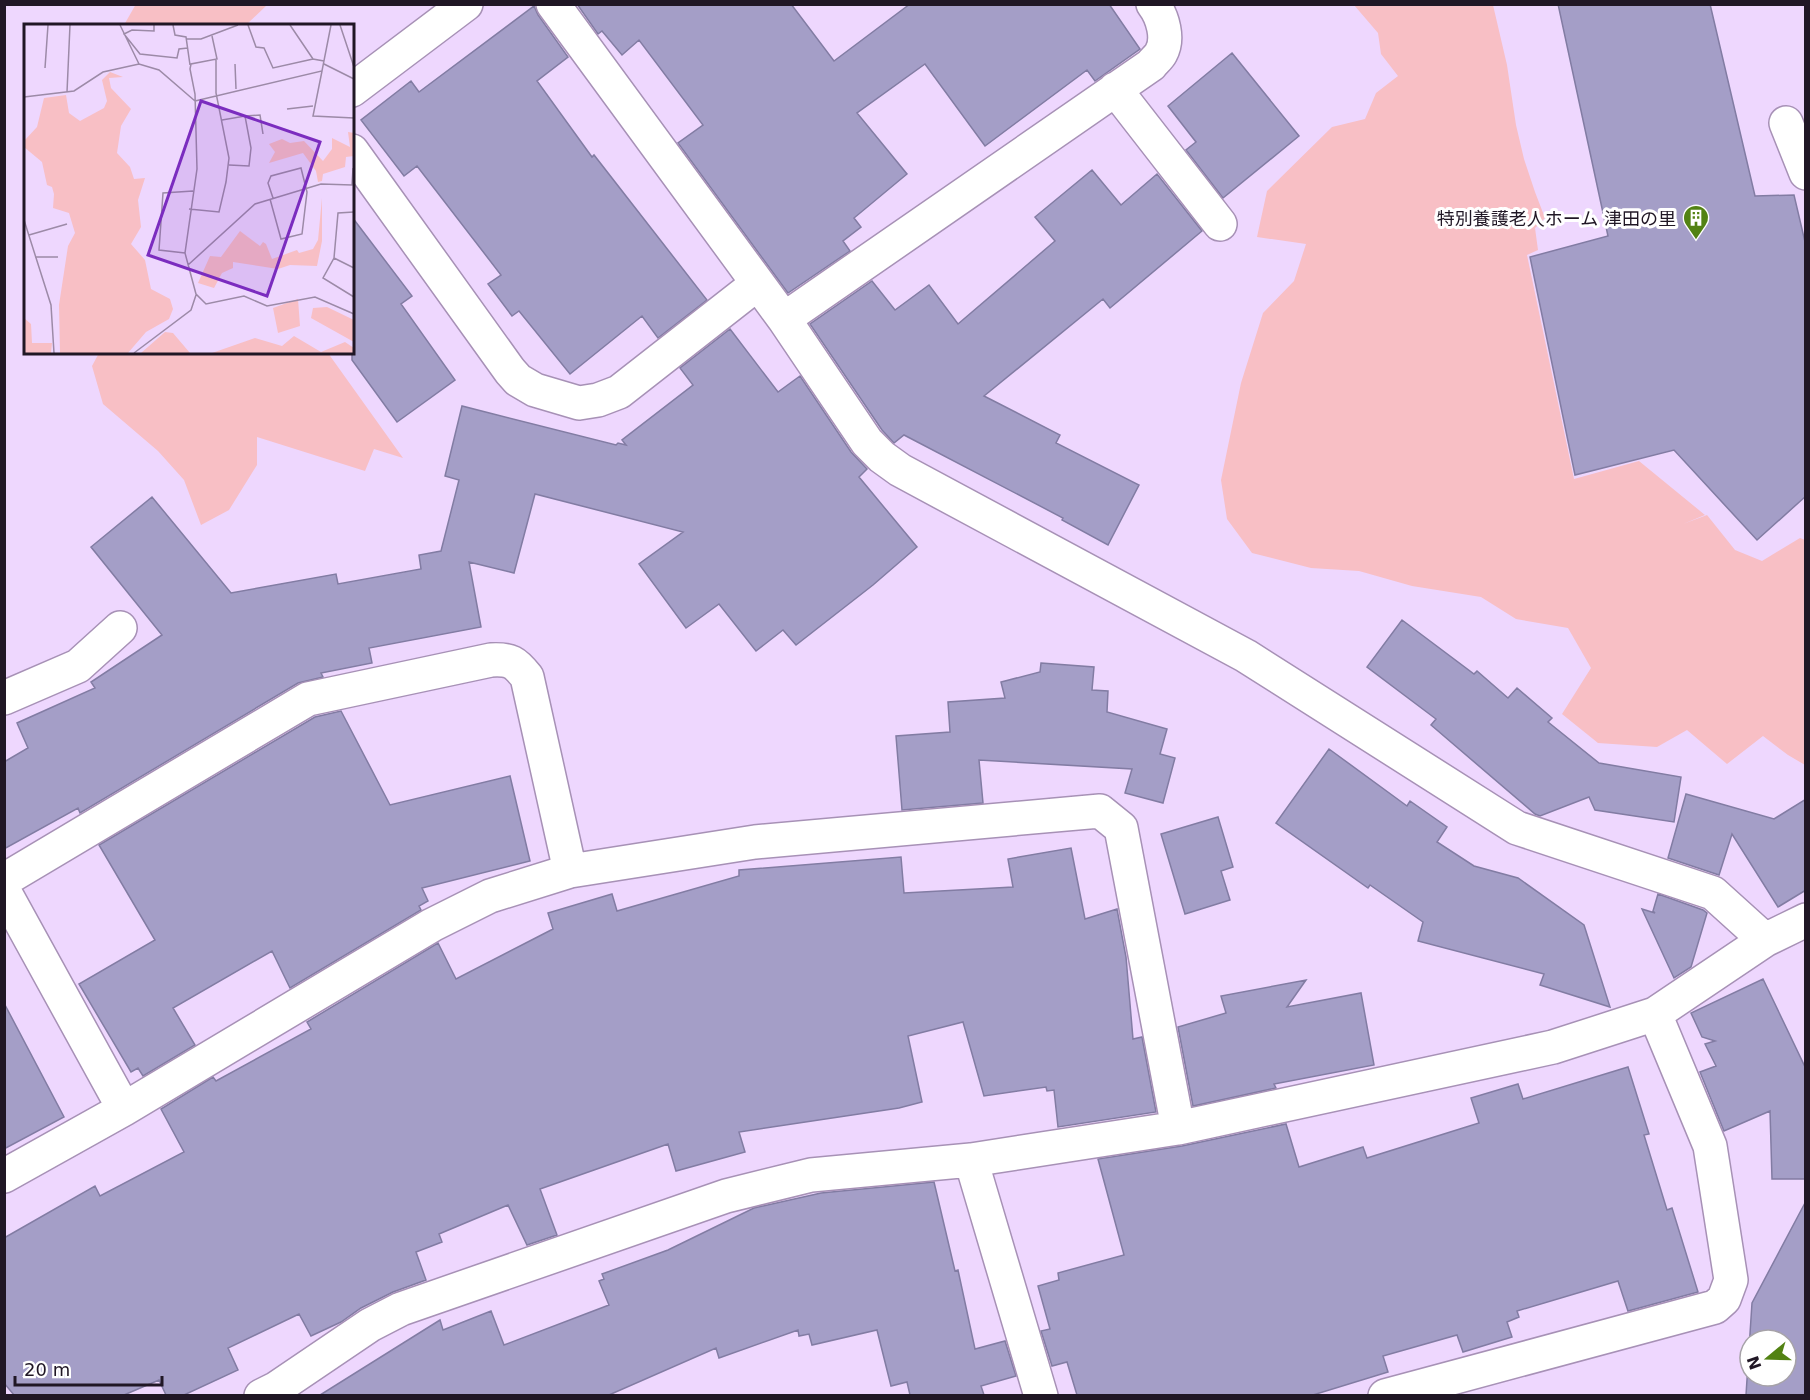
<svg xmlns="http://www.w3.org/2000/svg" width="1810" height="1400" viewBox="0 0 1810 1400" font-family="'DejaVu Sans','Noto Sans JP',sans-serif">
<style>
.green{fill:#f8bfc5}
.building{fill:#a49ec7;stroke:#827ca3;stroke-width:1.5;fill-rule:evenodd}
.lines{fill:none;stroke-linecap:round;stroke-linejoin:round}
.minor-casing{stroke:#a791b6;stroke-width:36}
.minor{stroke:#fff;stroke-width:33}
.labels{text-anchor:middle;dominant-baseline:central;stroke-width:6;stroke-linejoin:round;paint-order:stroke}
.poi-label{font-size:18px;fill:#201725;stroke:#fff;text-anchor:end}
.inset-road{fill:none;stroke:#9c8aa7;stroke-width:1.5}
.view{fill:#7b2cbf;fill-opacity:0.15;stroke:#7b2cbf;stroke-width:3}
.inset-edge{fill:none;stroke:#201725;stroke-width:3}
</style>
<rect width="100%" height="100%" fill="#eed7fe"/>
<path class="green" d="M 136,4 L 267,4 L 267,5 L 246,25 L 124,25 Z
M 1354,5 L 1493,5 L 1507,65 L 1516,125 L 1524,159 L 1535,192 L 1545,218 L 1535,228 L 1538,250 L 1527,255 L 1574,479 L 1639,461 L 1705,515 L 1683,524 L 1707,515 L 1735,550 L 1762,561 L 1800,538 L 1805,540 L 1805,765 L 1788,755 L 1763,736 L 1727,764 L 1687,730 L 1657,747 L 1598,743 L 1562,714 L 1591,668 L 1568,628 L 1516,619 L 1481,597 L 1412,586 L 1359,571 L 1311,568 L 1252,553 L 1227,519 L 1221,480 L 1241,383 L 1263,313 L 1294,281 L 1306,244 L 1257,237 L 1267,191 L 1332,127 L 1365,119 L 1376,93 L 1398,76 L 1381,54 L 1378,33 Z
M 99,353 L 328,353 L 403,458 L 374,449 L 365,471 L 257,437 L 257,465 L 229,510 L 201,525 L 184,480 L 158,451 L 103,404 L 92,366 Z"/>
<path class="building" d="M 577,4 L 791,4 L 834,61 L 910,4 L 1109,4 L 1140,49 L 1095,81 L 1087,70 L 985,146 L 925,64 L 857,113 L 907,174 L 854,218 L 861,227 L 843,241 L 850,251 L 788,293 L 678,143 L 703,125 L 639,40 L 622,55 L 602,31 L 598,34 Z
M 1558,4 L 1710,4 L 1755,196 L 1794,195 L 1806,246 L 1806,496 L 1757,540 L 1674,450 L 1575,475 L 1530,257 L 1608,236 Z
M 534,6 L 538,15 L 568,57 L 537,81 L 592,157 L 594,155 L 707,300 L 658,338 L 642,316 L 570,374 L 519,311 L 512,316 L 488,284 L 501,275 L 417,166 L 404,176 L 361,120 L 411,81 L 419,92 Z
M 1232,53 L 1299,136 L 1223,198 L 1186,150 L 1196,142 L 1168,106 Z
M 1092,170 L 1121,205 L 1157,174 L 1202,231 L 1110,308 L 1103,299 L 984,396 L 1060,435 L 1056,443 L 1139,485 L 1108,545 L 1062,520 L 1063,518 L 904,435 L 894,443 L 882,430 L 810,324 L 872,281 L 895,310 L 929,285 L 958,324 L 1055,241 L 1035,217 Z
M 352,217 L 412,296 L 401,304 L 455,380 L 397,422 L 352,360 Z
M 730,329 L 778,392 L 800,376 L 851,452 L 867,469 L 859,477 L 917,547 L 873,585 L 796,645 L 783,630 L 756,651 L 719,604 L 686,628 L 639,564 L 683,532 L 535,494 L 514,573 L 469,562 L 481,627 L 369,648 L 372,663 L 321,673 L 323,677 L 298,683 L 80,813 L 78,808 L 4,849 L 4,762 L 28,748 L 17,723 L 95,688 L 91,682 L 162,635 L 91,547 L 152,497 L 231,593 L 336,574 L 338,584 L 421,569 L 419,555 L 441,551 L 459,480 L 445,476 L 462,406 L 616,445 L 618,443 L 626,445 L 622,440 L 693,385 L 680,368 Z
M 1402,620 L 1474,674 L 1477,671 L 1508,698 L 1517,688 L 1552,718 L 1548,722 L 1599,763 L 1681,777 L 1674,822 L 1595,810 L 1589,797 L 1540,816 L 1535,814 L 1431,725 L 1436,719 L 1367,667 Z
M 1041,663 L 1094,667 L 1092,690 L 1108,691 L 1107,712 L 1167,729 L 1160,754 L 1175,758 L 1163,803 L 1125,793 L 1132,769 L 979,760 L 983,803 L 902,810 L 896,736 L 950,732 L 948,702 L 1005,698 L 1001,682 L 1040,672 Z
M 341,711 L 390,805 L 510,776 L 530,861 L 422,888 L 428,901 L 419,906 L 421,910 L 290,988 L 272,951 L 173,1008 L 195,1045 L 143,1076 L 138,1068 L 131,1072 L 79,984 L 155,940 L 99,845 L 315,717 Z
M 1329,749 L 1407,806 L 1410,801 L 1447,827 L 1437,842 L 1474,866 L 1518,878 L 1584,925 L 1610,1007 L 1540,985 L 1544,974 L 1418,941 L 1423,922 L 1370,885 L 1368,888 L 1276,823 Z
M 1686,794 L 1774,819 L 1806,799 L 1806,890 L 1778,907 L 1732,834 L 1719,875 L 1668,858 Z
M 1218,817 L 1233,867 L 1221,871 L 1230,900 L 1185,914 L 1161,834 Z
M 1071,848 L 1085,919 L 1117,909 L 1126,957 L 1133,1039 L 1142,1037 L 1156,1112 L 1058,1127 L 1054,1090 L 1047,1091 L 1046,1087 L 984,1096 L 963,1022 L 908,1036 L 922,1102 L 899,1108 L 739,1132 L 745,1152 L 676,1171 L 668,1144 L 540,1189 L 557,1235 L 527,1245 L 508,1205 L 439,1234 L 442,1242 L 416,1252 L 426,1280 L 393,1292 L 361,1308 L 341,1322 L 311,1336 L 299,1314 L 228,1348 L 238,1370 L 184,1395 L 166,1395 L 159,1380 L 124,1395 L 14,1395 L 4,1383 L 4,1238 L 95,1186 L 100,1196 L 184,1152 L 161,1109 L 213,1077 L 216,1081 L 311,1029 L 307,1022 L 438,943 L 456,979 L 553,929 L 548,913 L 612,894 L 617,911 L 739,876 L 739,870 L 901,857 L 904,893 L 1013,887 L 1008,859 Z
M 1658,894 L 1703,910 L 1707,913 L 1691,967 L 1674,978 L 1642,909 L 1655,913 L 1653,911 Z
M 1763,979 L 1806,1069 L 1806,1179 L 1772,1179 L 1770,1111 L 1724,1131 L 1700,1072 L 1716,1066 L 1705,1044 L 1715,1041 L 1702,1037 L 1691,1013 Z
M 1306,980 L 1287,1007 L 1361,993 L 1374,1065 L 1274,1084 L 1276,1088 L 1193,1106 L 1178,1027 L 1226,1013 L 1221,996 Z
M 4,1003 L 64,1117 L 4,1149 Z
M 1628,1067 L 1649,1134 L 1644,1135 L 1667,1210 L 1672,1208 L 1698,1292 L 1628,1311 L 1618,1281 L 1517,1311 L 1519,1317 L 1507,1322 L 1512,1337 L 1463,1352 L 1457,1335 L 1383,1356 L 1388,1372 L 1313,1395 L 1077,1395 L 1067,1362 L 1052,1366 L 1041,1331 L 1050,1329 L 1038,1286 L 1059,1280 L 1058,1273 L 1124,1255 L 1098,1159 L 1182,1146 L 1286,1124 L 1299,1167 L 1363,1147 L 1367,1158 L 1479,1123 L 1471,1098 L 1518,1084 L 1523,1099 Z
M 934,1182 L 955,1271 L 958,1270 L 975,1349 L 1005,1341 L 1016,1376 L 981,1386 L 984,1395 L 910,1395 L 907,1382 L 891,1386 L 877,1330 L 812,1345 L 809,1334 L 799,1336 L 798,1330 L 719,1358 L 716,1348 L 609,1395 L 320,1395 L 440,1320 L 443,1330 L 491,1311 L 504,1345 L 609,1305 L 599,1281 L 604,1279 L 602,1274 L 668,1250 L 754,1208 L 821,1193 Z
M 1806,1201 L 1806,1395 L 1746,1395 L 1752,1303 ZM 1750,1340 L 1786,1340 L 1786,1376 L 1750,1376 Z"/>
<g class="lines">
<defs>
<path id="minor" d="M 553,4 L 784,319 L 867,442 L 882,457 L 900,470 L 1246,656 L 1517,828 L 1713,893 L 1765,940
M 1115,89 L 1220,224
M 352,90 L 466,4
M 1786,123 L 1806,173
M 352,151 L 510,371 L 518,380 L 535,390 L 579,403 L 598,400 L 619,392 L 757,284
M 784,319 L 1151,65 C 1154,61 1159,57 1161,53 C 1169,39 1163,17 1153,4
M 4,698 L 78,666 L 120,628
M 4,880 L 308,699 L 491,660 C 511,659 515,662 527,677 L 570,871
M 4,891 L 124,1109
M 971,1160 L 1041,1396
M 4,1176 L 124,1109 L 432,925 L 490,896 L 570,871 L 755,842 L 1100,811 L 1121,828 L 1178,1128
M 261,1396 L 277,1388 L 370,1325 L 401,1309 L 726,1196 L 811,1175 L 971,1160 L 1178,1128 L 1553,1047 L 1655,1014 L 1765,940 L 1806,920
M 1385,1396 L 1715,1307 L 1724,1299 L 1731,1280 L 1710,1146 L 1655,1014"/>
</defs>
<use href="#minor" class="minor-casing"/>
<use href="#minor" class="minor"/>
</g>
<defs>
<symbol id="building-pin" viewBox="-11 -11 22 30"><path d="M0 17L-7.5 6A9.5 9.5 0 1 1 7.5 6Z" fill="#528213" stroke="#fff"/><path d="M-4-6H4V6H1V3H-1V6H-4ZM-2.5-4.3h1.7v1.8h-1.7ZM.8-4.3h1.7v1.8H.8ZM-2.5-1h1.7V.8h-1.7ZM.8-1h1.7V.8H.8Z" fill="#fff"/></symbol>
</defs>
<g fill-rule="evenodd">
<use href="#building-pin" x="1681" y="203" width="30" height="40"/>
</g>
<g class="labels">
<g class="poi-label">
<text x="1676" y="218">特別養護老人ホーム 津田の里</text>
</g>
</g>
<g transform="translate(24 24)">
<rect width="330" height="330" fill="#eed7fe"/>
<path d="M 86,48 L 99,53 L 85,54 L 87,64 L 107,85 L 97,102 L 93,129 L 106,143 L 110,155 L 121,154 L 114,176 L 117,203 L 107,220 L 121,236 L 127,265 L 146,275 L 149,285 L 145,295 L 122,308 L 104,329 L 36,329 L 35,281 L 44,222 L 51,209 L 45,189 L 29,184 L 30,170 L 28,163 L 23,161 L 18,138 L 0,123 L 0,117 L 13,103 L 20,74 L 42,71 L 45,89 L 56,97 L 80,84 L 83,77 L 78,56 ZM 324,108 L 330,109 L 330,132 L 322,133 L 321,143 L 299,150 L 298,157 L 294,158 L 292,147 L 279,129 L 245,139 L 251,128 L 245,120 L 258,115 L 266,119 L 280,117 L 299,137 L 308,125 L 308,114 L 326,123 ZM 298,174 L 298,217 L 293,242 L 266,241 L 254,245 L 209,238 L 209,244 L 198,249 L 190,264 L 174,259 L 186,232 L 197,233 L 216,207 L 236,222 L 239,218 L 242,220 L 248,235 L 273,226 L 275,229 L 289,225 L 294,216 ZM 274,275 L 276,302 L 254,309 L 249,284 ZM 303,283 L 330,296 L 330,318 L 287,294 L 289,284 ZM 0,294 L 7,300 L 8,319 L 28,319 L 27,329 L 0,329 ZM 141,308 L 149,309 L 166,329 L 117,329 ZM 270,312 L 297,328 L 321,318 L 330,324 L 330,329 L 188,329 L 231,314 L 258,322 Z" fill="#f8bfc5"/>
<path class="inset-road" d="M 96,1 L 115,40M 130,1 L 130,7 L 108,6 L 100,10 L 116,30 L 153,34 L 155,25 L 164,24M 149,1 L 151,11 L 162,13 L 166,41M 224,1 L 232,23 L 240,24 L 249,44 L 289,35M 266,1 L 289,35 L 300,37M 316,1 L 330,43M 188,12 L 193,35 L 167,40 L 166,45 L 171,70 L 173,145 L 161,229 L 172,270 L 182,280 L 220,272 L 243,282 L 291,273 L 330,290M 162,15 L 177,15 L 214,1M 211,40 L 212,65M 300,40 L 330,55M 21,44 L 24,1M 298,47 L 289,92 L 330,94M 43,68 L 46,1M 0,73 L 50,67 L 79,48 L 115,40 L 135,46 L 171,77M 171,77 L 298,47 L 307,1M 263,85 L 289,82M 221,92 L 236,91 L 239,110M 198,96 L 221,92 L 227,124 L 225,142 L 205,141M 246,175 L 257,215 L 278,210 L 283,168 L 277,144 L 247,152 L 244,159 L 249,174M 165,185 L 195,188 L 202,158 L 205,134 L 192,69 L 192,36M 330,188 L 314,189 L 310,234 L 299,254 L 330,273M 0,196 L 27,281 L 30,329M 5,211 L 43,200M 161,229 L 135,226 L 139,169 L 169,167M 11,233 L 34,233M 310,234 L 330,244M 164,241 L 231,180 L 297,160 L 328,161 L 329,144M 110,329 L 167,286 L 172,271"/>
<path class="view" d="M 177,77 L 296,118 L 243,272 L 124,231 Z"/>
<rect width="330" height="330" class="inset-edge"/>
</g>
<rect width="1810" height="1400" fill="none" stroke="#201725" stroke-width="12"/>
<g transform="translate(1768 1358) rotate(251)"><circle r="28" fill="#ffffff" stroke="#a6a2a8" stroke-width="1.5"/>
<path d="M0-4.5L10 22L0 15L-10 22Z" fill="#528213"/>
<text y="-9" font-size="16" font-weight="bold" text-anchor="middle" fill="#201725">N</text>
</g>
<path d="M15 1376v9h147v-9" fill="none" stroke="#201725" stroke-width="3"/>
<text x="24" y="1376" font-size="18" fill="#201725" stroke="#ffffff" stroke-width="4.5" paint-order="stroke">20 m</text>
</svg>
